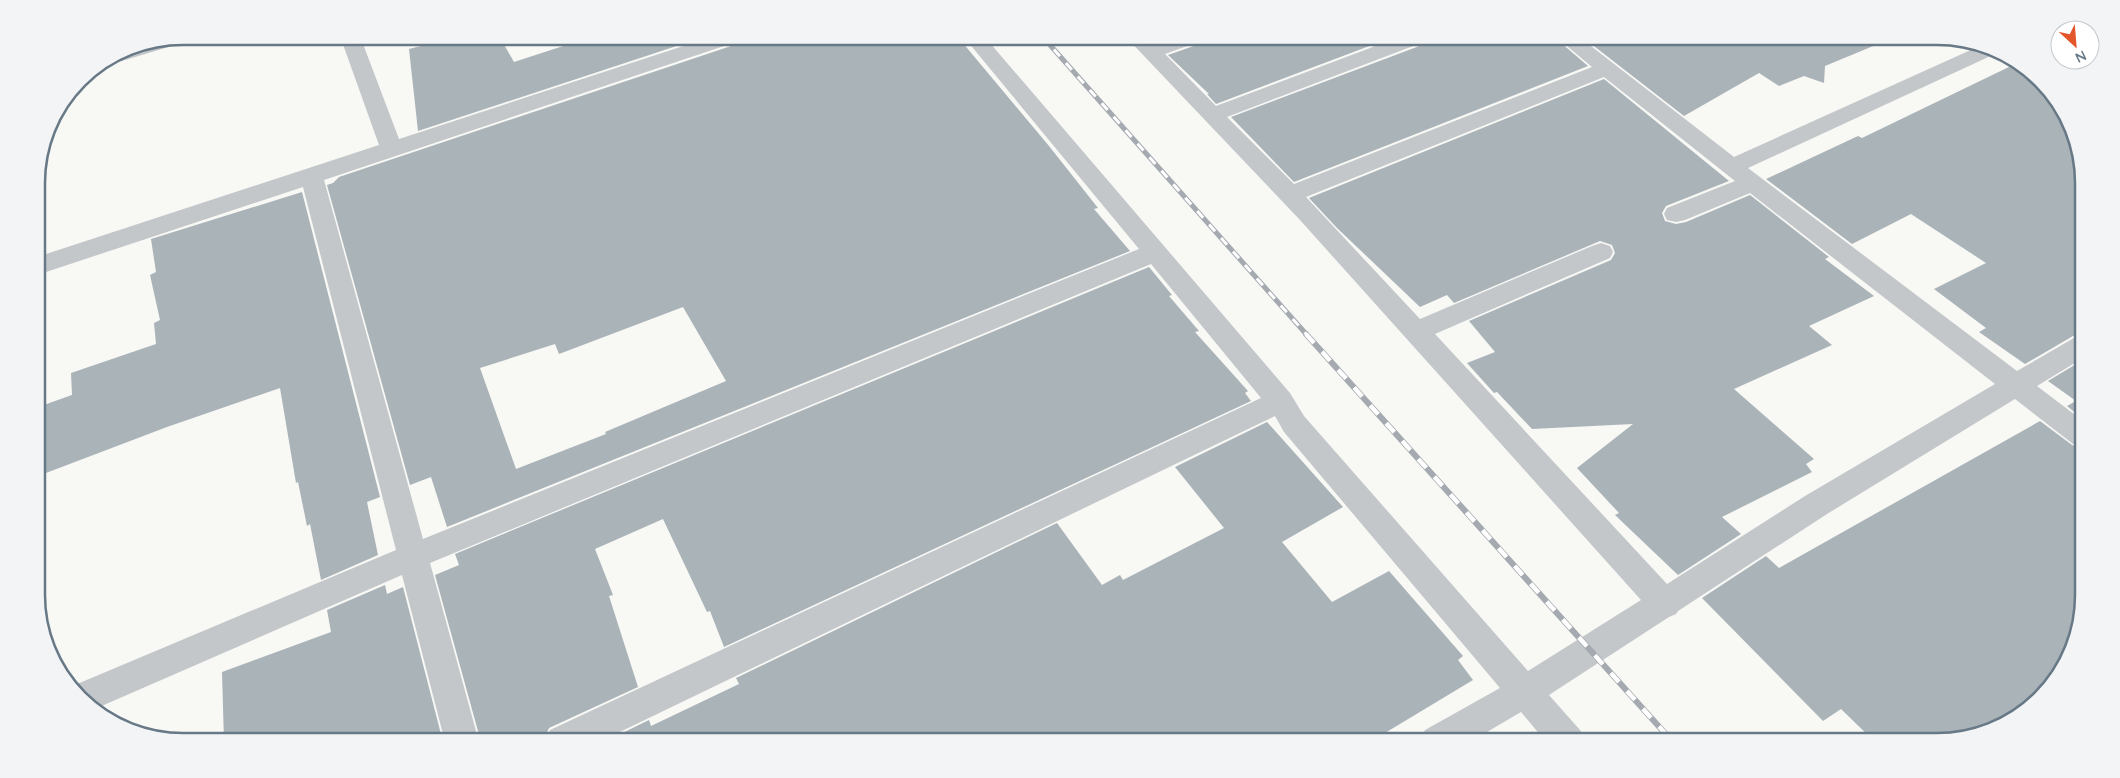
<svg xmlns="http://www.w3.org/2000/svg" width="2120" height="778" viewBox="0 0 2120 778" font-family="Quicksand,sans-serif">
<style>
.building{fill:#aab3b8;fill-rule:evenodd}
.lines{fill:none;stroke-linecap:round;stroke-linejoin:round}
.minor{fill:#c3c7ca;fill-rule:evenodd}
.rail-far1-casing{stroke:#a4aab0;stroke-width:5}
.rail-casing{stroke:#a4aab0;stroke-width:6}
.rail-far1{stroke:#fff;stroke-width:3;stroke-dasharray:9;stroke-linecap:butt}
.rail{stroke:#fff;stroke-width:4.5;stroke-dasharray:12;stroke-linecap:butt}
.rim{fill:none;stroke:#677886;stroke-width:2.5}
</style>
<rect width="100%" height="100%" fill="#f8f8f5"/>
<path class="building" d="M 461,36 L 499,36 L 514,62 L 594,36 L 707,36 L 418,131 L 409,49 Z
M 747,36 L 957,36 L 1049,146 L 1098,208 L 1094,209 L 1130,251 L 447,527 L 431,477 L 410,485 L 327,185 L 333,183 L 339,177 L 743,42 ZM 683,307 L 726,381 L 605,432 L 606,434 L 516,469 L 480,368 L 555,344 L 559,354 Z
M 1209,36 L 1396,36 L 1216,104 L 1207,94 L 1209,94 L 1168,55 L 1205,42 Z
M 1434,36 L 1553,36 L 1588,66 L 1294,182 L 1231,117 L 1430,42 Z
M 1581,36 L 1895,36 L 1895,37 L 1825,66 L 1824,83 L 1804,76 L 1779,86 L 1759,73 L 1684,116 Z
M 2011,66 L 2049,89 L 2082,163 L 2083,333 L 2073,336 L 2025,364 L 1979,332 L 1986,328 L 1934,289 L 1986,263 L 1911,214 L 1852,244 L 1766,179 L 1858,136 L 1862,138 Z
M 1604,79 L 1729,181 L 1666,206 L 1662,213 L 1665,221 L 1676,224 L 1686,222 L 1750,195 L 1829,257 L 1825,259 L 1874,296 L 1809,326 L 1832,345 L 1734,389 L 1814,459 L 1806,464 L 1812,472 L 1722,517 L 1741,534 L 1678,575 L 1615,515 L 1619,513 L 1577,468 L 1633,424 L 1532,429 L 1497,392 L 1494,393 L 1467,363 L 1495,352 L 1469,321 L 1611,260 L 1615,253 L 1612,245 L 1600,241 L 1454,303 L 1447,295 L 1420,307 L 1337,228 L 1309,198 Z
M 302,192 L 380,497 L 367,502 L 378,555 L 321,580 L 310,524 L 307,526 L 298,482 L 296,483 L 280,388 L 167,427 L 38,476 L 38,407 L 72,395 L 71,373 L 156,344 L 154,323 L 160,320 L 150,275 L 156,272 L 151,239 Z
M 1149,267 L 1172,295 L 1169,296 L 1199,331 L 1195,332 L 1248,391 L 1245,393 L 1251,401 L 724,647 L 710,611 L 707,612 L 663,519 L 595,549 L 613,595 L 609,596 L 638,687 L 549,728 L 543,742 L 481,742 L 435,575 L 459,565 L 455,554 Z
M 2083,360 L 2083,419 L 2067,406 L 2076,401 L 2048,381 Z
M 2040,421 L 2072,445 L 2083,449 L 2084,595 L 2076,642 L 2027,711 L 1985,734 L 1947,741 L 1874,741 L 1841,709 L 1823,721 L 1702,598 L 1766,556 L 1779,568 Z
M 1267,422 L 1343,507 L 1282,542 L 1332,602 L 1389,571 L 1463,656 L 1458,660 L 1473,680 L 1370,742 L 604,742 L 649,720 L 651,726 L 739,684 L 736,678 L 1057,523 L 1102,585 L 1120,575 L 1123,580 L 1224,528 L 1175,467 Z
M 385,585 L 387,594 L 403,587 L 443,742 L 224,742 L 222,672 L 331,632 L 327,610 Z"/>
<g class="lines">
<path class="minor" d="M 183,36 L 195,36 L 192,40 L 115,63 L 108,65 L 101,64 L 127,47 Z
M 340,36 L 360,36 L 399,139 L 714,36 L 745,36 L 742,40 L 324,180 L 423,539 L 1139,249 L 963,36 L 984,36 L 1290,393 L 1304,416 L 1528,671 L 1641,600 L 1300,220 L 1125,36 L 1147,36 L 1154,44 L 1176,36 L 1207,36 L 1204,40 L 1165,54 L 1216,106 L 1402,36 L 1432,36 L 1429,40 L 1227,117 L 1294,184 L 1592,67 L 1555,36 L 1578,36 L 1734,157 L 1984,44 L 1997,53 L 1748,168 L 2017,371 L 2074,338 L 2083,335 L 2083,358 L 2037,386 L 2083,421 L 2083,447 L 2073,444 L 2015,399 L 1827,514 L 1678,611 L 1676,614 L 1669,617 L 1549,695 L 1580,730 L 1585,742 L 1546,742 L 1521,712 L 1470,742 L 1420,742 L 1425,730 L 1500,688 L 1284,432 L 1275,416 L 599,742 L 545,742 L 550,730 L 1261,398 L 1151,264 L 430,563 L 479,742 L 445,742 L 402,575 L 97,708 L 72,692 L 70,687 L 396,550 L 303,187 L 37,275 L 37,257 L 379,145 ZM 1604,77 L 1735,181 L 1667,208 L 1664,214 L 1667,220 L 1676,222 L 1685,220 L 1750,193 L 1995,384 L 1805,496 L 1667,584 L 1435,334 L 1610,258 L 1613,252 L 1610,246 L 1601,243 L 1592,246 L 1420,319 L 1306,197 Z"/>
<defs>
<path id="rail-far1" d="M 1042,36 L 1307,335"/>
<path id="rail" d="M 1306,334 L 1672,741"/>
</defs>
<use href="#rail-far1" class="rail-far1-casing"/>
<use href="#rail" class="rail-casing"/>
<use href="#rail-far1" class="rail-far1"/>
<use href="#rail" class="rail"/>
</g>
<path d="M0 0H2120V778H0ZM183 45H1937A138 138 0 0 1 2075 183V595A138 138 0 0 1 1937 733H183A138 138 0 0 1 45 595V183A138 138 0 0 1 183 45Z" fill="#f3f4f5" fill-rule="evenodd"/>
<path class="rim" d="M183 45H1937A138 138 0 0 1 2075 183V595A138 138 0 0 1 1937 733H183A138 138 0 0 1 45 595V183A138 138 0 0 1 183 45Z"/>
<g transform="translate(2075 45) rotate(154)"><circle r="24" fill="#ffffff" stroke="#c2c9cf"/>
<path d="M0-4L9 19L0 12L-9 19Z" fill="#e45529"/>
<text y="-8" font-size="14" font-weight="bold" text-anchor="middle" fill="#677886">N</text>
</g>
</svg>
